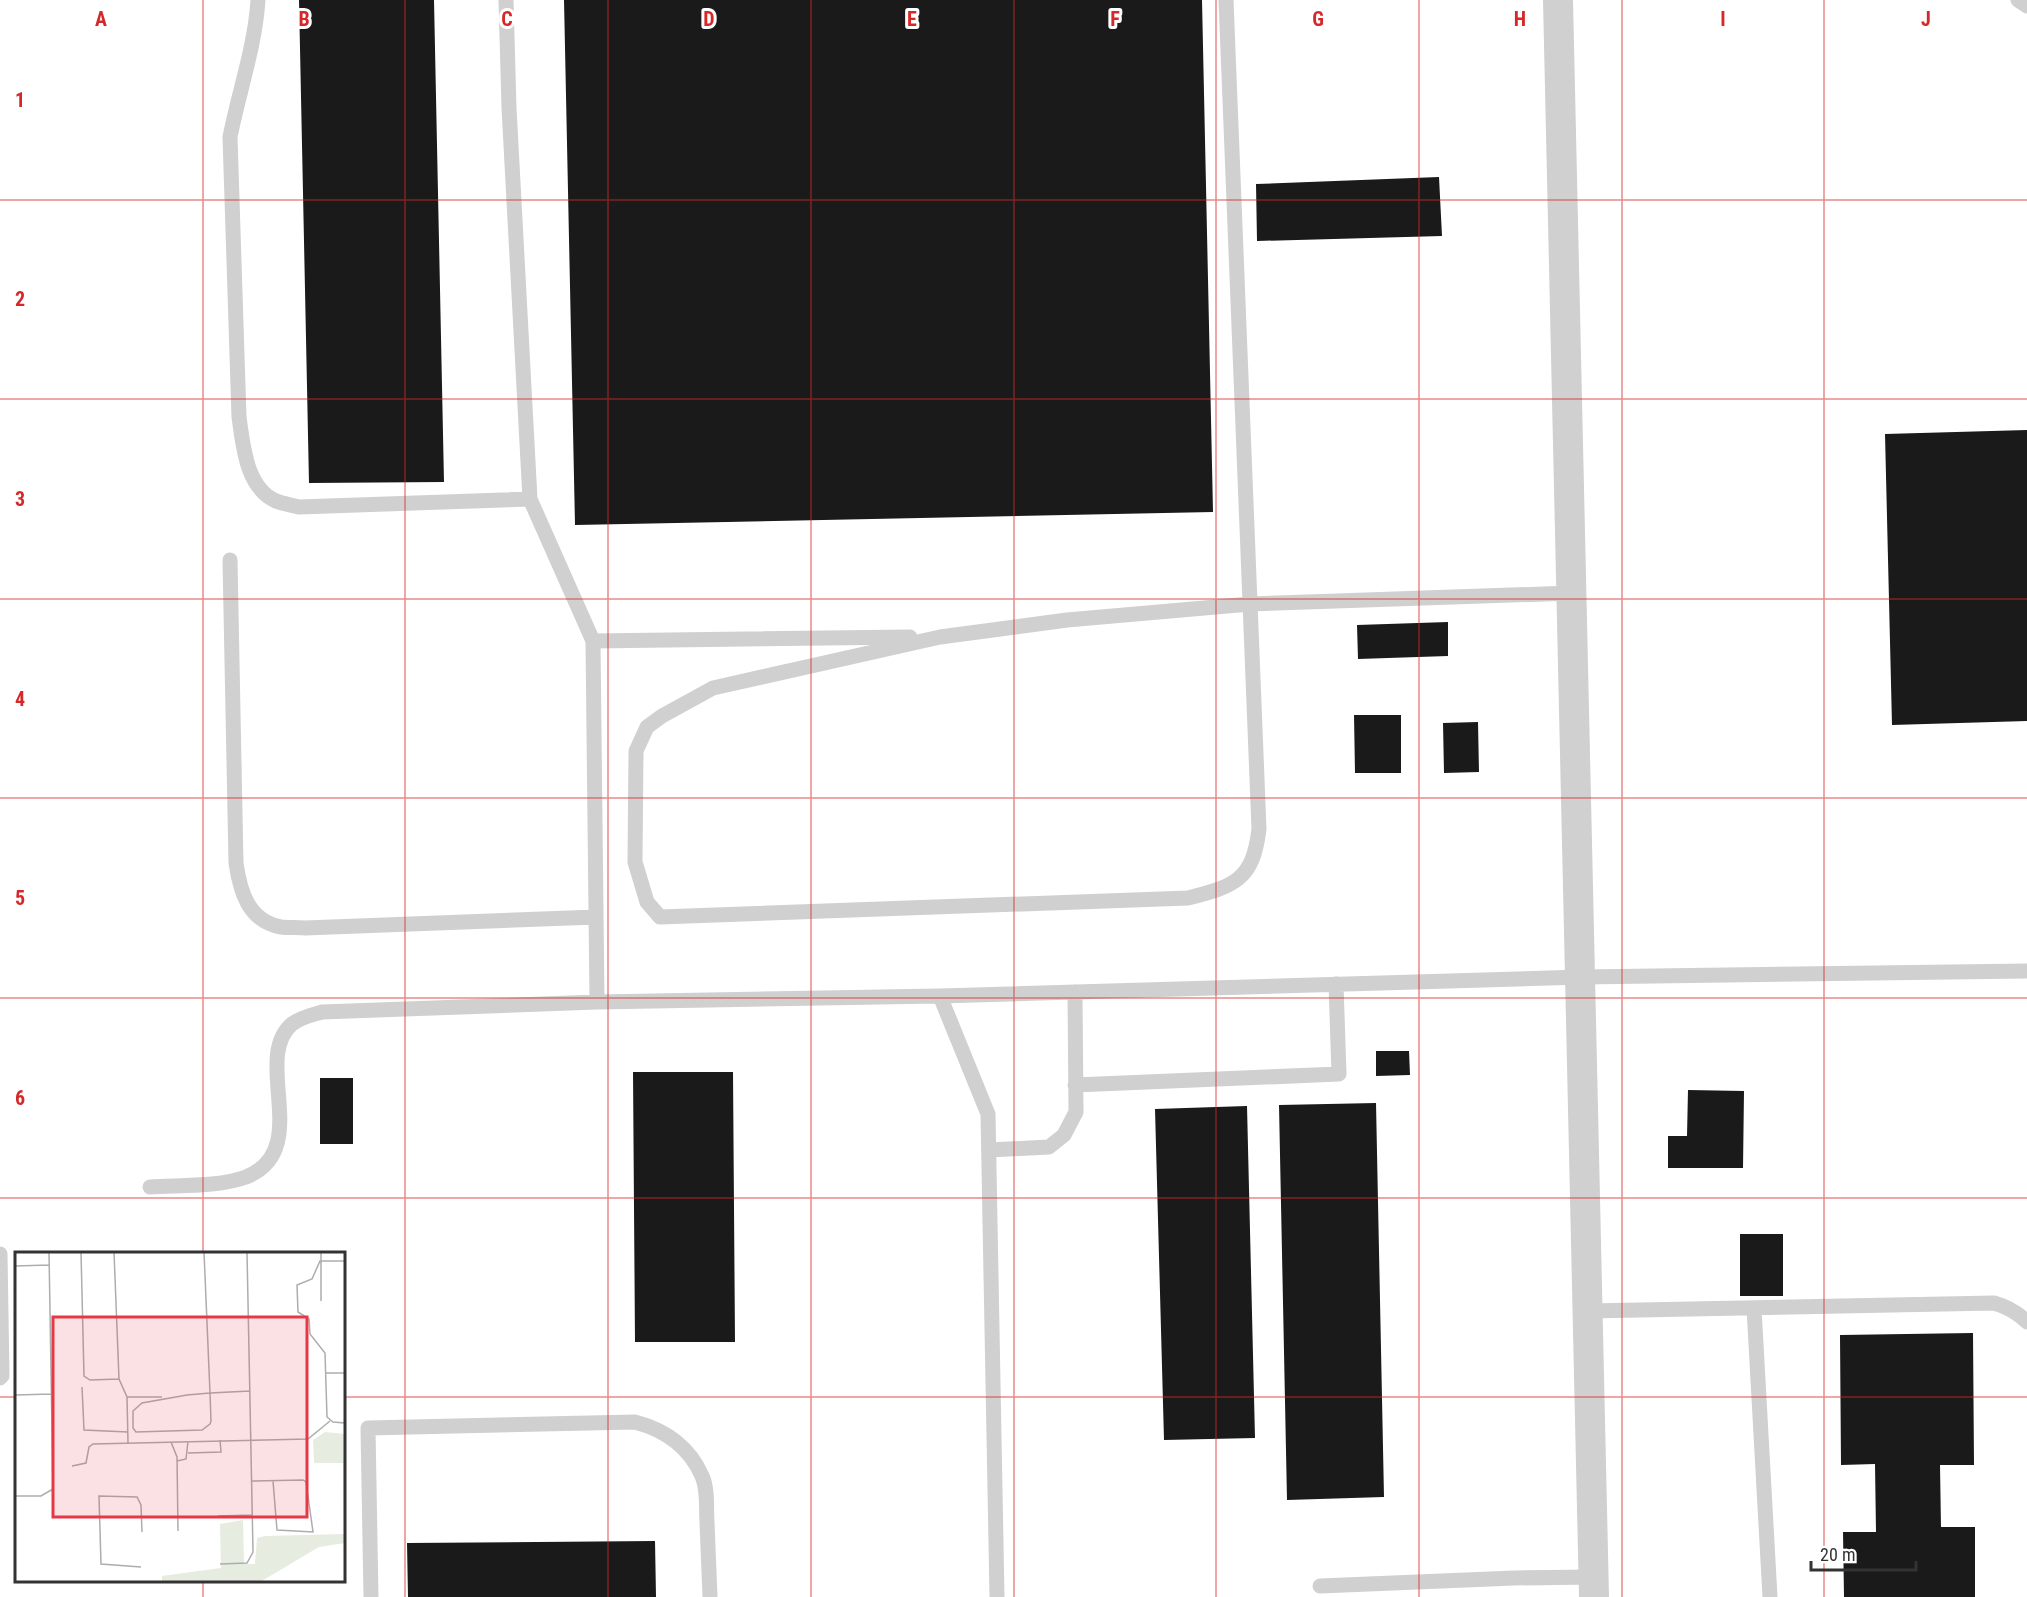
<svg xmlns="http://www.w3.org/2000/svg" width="2027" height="1597" viewBox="0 0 2027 1597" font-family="'Roboto Condensed',sans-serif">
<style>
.building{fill:#1a1a1a}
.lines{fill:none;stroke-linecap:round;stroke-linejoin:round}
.service{stroke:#d0d0d0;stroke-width:15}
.minor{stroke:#d0d0d0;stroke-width:30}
.grid{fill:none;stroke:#d62828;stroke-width:1.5;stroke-opacity:0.55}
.inset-road{fill:none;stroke:#adadad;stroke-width:1.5}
.view{fill:#e63946;fill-opacity:0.15;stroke:#e63946;stroke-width:3}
.inset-edge{fill:none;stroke:#333;stroke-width:3}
.grid-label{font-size:20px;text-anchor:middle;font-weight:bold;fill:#d62828;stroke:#fff;stroke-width:6;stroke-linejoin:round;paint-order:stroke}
</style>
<rect width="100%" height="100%" fill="#fff"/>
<path class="building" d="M 299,0 L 434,0 L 444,482 L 309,483 Z
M 564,0 L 1202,0 L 1213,512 L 575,525 Z
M 1439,177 L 1442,236 L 1257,241 L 1256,184 Z
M 2027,430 L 2027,721 L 1892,725 L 1885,434 Z
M 1448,622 L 1448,656 L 1358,659 L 1357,625 Z
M 1354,715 L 1401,715 L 1401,773 L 1355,773 Z
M 1478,722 L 1479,772 L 1444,773 L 1443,723 Z
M 1376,1051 L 1409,1051 L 1410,1075 L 1376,1076 Z
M 633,1072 L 733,1072 L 735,1342 L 635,1342 Z
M 320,1078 L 353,1078 L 353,1144 L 320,1144 Z
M 1688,1090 L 1744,1091 L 1743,1168 L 1668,1168 L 1668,1136 L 1687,1136 Z
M 1376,1103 L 1384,1497 L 1287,1500 L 1279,1105 Z
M 1247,1106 L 1255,1438 L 1164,1440 L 1155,1109 Z
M 1740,1234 L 1783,1234 L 1783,1296 L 1740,1296 Z
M 1973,1333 L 1974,1465 L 1940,1465 L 1941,1527 L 1975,1527 L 1975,1597 L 1844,1597 L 1843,1532 L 1876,1532 L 1875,1464 L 1841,1465 L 1840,1335 Z
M 655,1541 L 656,1597 L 408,1597 L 407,1543 Z"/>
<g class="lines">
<path class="service" d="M 258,0 C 255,47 239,91 230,137 L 239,417 C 243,445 246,488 276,501 C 283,504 292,505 299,507 L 530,499
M 506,0 L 509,108 L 530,499 L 593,641 L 597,1002
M 1226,0 L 1259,829 C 1253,880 1235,886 1188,898 L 660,917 L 647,902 L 635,862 L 636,751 L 647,727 L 662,716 L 713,688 L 940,637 L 1067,620 L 1250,604 L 1572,593
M 2018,0 L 2027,6
M 230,560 L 236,863 C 240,891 248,921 281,927 C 289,928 297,927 305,928 L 596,917
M 593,641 L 910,637
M 940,996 L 988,1114 L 997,1597
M 1075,1085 L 1339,1074 L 1336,984
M 989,1150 L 1049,1147 L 1064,1135 L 1076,1112 L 1075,992
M 150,1187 C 179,1185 219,1187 246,1177 C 314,1150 251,1059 292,1024 C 301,1017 312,1015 322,1012 L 597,1002 L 940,996 L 1582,977 L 2027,971
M 0,1254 L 2,1376 L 0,1378
M 1754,1308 L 1770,1597
M 1589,1311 L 1994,1303 C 2008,1307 2017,1312 2027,1322
M 1320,1586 L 1514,1578 L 1594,1577
M 371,1597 L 368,1428 L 635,1422 C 665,1430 689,1446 702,1476 C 708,1489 706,1507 707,1522 C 708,1547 709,1572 710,1597"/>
<path class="minor" d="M 1558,0 L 1594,1597"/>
</g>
<path class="grid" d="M 203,0 L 203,1254M 405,0 L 405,1597M 608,0 L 608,1597M 811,0 L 811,1597M 1014,0 L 1014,1597M 1216,0 L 1216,1597M 1419,0 L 1419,1597M 1622,0 L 1622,1597M 1824,0 L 1824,1597M 0,200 L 2027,200M 0,399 L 2027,399M 0,599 L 2027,599M 0,798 L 2027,798M 0,998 L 2027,998M 0,1198 L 2027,1198M 0,1397 L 16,1397M 344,1397 L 2027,1397M 203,1580 L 203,1597"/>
<g transform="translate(15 1252)">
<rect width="330" height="330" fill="#fff"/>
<path d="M 310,180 L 330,182 L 330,291 L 304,295 L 245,330 L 147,330 L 147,324 L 206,316 L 205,272 L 228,268 L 229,312 L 240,312 L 242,286 L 250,284 L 329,282 L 328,211 L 299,211 L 298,188 Z" fill="#e6ecdf"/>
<path class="inset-road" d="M 66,0 L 69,124 L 75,128 L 104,127M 99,0 L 104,127 L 112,145 L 113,191M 189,0 L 195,141 L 196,169 L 195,172 L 187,178 L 121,180 L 118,176 L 118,159 L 127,151 L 172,143 L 195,141 L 235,139M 330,9 L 305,9 L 297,27 L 282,33 L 283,60 L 294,67 L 295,82 L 310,101 L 312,165 L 318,170 L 330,171M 0,14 L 34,13M 306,49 L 306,0M 310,121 L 330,121M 67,135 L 69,178 L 113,180M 0,143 L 37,142M 112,145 L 147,145M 156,190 L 162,205 L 163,279M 173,201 L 206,200 L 205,188M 162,209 L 171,207 L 173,189M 57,214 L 71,211 L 74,195 L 78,192 L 293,187 L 315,169M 237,229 L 288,228 L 291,230 L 298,280 L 262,278 L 258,229M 0,244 L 26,244 L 38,237 L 34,0M 203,264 L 238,263M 205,312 L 232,311 L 238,300 L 232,0M 126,315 L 86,312 L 84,244 L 122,245 L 126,253 L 127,280"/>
<path class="view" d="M 38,65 L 292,65 L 292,265 L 38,265 Z"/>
<rect width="330" height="330" class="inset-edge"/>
</g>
<g class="grid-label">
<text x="101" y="26">A</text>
<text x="304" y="26">B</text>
<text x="507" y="26">C</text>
<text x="709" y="26">D</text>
<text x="912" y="26">E</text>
<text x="1115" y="26">F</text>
<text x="1318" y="26">G</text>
<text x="1520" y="26">H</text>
<text x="1723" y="26">I</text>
<text x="1926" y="26">J</text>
<text x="20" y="107">1</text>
<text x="20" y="306">2</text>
<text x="20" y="506">3</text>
<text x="20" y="706">4</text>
<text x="20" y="905">5</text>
<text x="20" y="1105">6</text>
</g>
<path d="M1811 1561v9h105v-9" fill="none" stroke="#333333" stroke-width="3"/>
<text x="1820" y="1561" font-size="18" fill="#333333" stroke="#ffffff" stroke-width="4.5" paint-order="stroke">20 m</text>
</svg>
